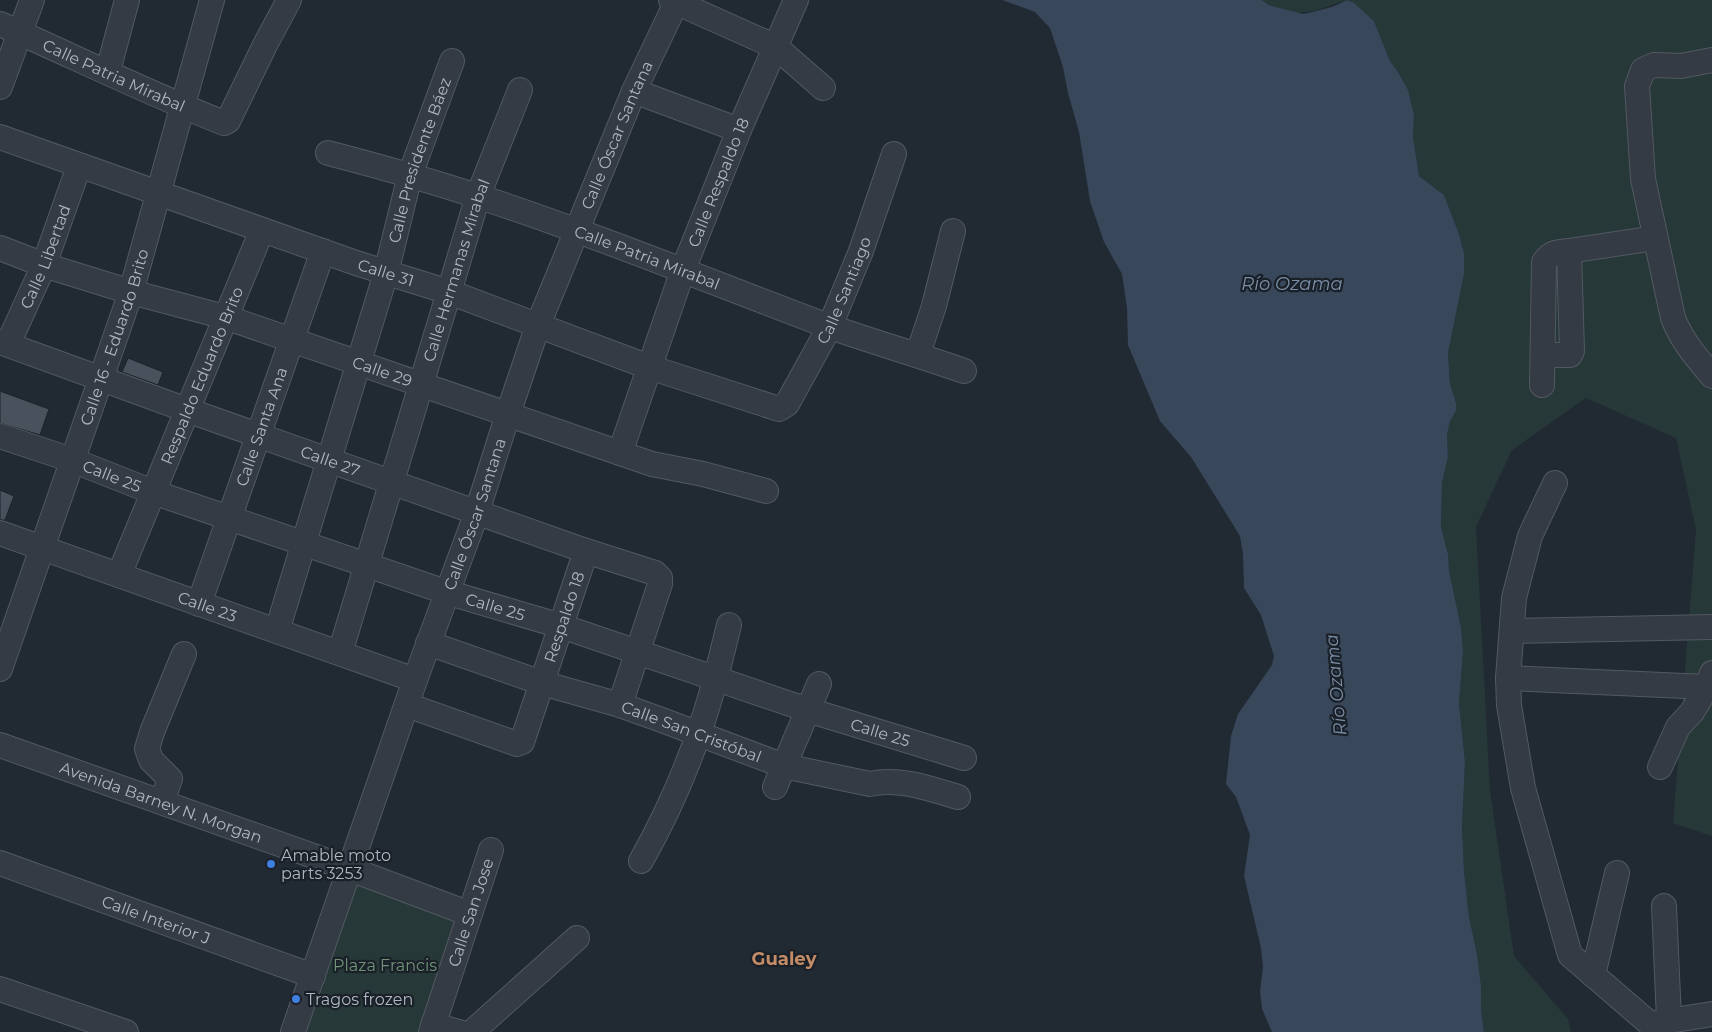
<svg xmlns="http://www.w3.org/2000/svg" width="1712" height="1032" viewBox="0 0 1712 1032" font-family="Montserrat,sans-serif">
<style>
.green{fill:#273838}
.water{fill:#39475b}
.building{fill:#48515c;stroke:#1c222a}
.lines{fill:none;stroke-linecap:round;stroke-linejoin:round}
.minor-casing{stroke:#525962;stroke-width:26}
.minor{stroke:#343b44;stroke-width:24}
.shop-dot{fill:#3f7fe0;stroke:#1a2028;stroke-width:2}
.labels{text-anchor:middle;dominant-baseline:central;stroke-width:4.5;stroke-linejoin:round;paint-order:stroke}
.street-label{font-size:16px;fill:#afb6c1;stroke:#1a2028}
.poi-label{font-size:16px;fill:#afb6c1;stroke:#1a2028;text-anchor:start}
.park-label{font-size:16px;fill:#719478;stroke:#1a2028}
.water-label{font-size:18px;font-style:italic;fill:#7a8ea6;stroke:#1a2028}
.neighbourhood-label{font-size:18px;font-weight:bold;fill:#c48c66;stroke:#1a2028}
</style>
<rect width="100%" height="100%" fill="#212933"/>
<path class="green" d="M 1262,0 L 1346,0 C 1313,12 1295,21 1262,0 Z
M 1347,0 L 1712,0 L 1712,836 L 1673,823 L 1696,530 L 1676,438 L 1586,398 L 1512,450 L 1476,527 L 1490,790 L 1514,956 L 1568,1019 L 1571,1032 L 1484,1032 L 1481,1010 L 1481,986 L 1477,954 L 1469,917 L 1464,871 L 1462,826 L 1465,762 L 1459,703 L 1463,652 L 1461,627 L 1449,571 L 1448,554 L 1441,527 L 1442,483 L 1448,457 L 1447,435 L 1450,421 L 1456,411 L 1456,403 L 1450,384 L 1448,353 L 1464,274 L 1464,253 L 1459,234 L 1444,195 L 1419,176 L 1413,137 L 1414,115 L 1408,91 L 1398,72 L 1390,61 L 1374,21 L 1354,4 Z
M 354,876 L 463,916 L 425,1032 L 299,1032 Z"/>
<path class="water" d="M 1002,0 L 1262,0 L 1269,5 L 1283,9 L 1304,14 L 1332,7 L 1347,0 L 1354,3 L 1374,21 L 1390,61 L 1398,72 L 1408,90 L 1414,115 L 1413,137 L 1419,176 L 1444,195 L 1459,234 L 1464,253 L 1464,274 L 1448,353 L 1450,384 L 1456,403 L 1456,411 L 1450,421 L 1447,435 L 1448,457 L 1442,483 L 1441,527 L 1448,554 L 1449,571 L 1461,627 L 1463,652 L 1459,703 L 1465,762 L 1462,826 L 1464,871 L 1469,917 L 1477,954 L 1481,986 L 1481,1010 L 1484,1032 L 1272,1032 L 1262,1009 L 1260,991 L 1263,967 L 1261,948 L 1244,876 L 1250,835 L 1236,797 L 1226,784 L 1231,736 L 1238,714 L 1272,665 L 1274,656 L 1261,615 L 1244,588 L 1243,554 L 1240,536 L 1191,457 L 1160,421 L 1128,345 L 1127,308 L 1122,274 L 1104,242 L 1090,201 L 1079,132 L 1068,93 L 1063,67 L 1050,28 L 1035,12 Z"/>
<path class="building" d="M 128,358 L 163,372 L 158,385 L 122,372 Z
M 0,391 L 49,409 L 40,435 L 0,423 Z
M 0,490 L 14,496 L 5,520 L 0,520 Z"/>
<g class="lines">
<defs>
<g id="minor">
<path d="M 671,0 L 776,47 L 823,88"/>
<path id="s1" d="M 0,24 C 75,57 148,93 224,123 L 228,121 L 265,45 L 289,0"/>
<path d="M 1712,60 L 1681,66 L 1654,65 L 1643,70 L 1637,86 L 1643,179 L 1673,318 C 1682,341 1696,357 1712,376"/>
<path d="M 108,71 L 127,0"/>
<path d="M 0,87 L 32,0"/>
<path d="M 634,91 L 739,130"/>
<path id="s2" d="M 0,137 L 356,263 L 449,292 L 649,367 L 779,409 L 787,404 L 830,326 L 861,251 L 894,154"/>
<path id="s3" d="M 328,153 C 378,166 428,180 477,196 C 596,235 711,282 828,326 C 873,342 919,355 964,371"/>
<path id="s4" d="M 0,248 L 44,265 L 131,292 L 225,317 L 652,464 L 703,474 L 766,491"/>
<path id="s5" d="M 0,342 L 187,410 L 586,551 L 655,573 L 660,578 L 660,584 L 620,705"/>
<path id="s6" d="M 8,344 L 44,265 L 79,166"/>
<path d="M 918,354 L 934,306 L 953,231"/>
<path d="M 1543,355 L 1570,355 L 1572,351 L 1569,251"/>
<path d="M 1542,385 L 1544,262 C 1551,252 1557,252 1569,251 L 1655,238"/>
<path id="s7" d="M 0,436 L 72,460 L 153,492 L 446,592 L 561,626 L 808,710 L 964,758"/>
<path id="s8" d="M 620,453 L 683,270 L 739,130 L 796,0"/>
<path d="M 1555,483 L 1530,536 L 1514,598 L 1508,678 L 1509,705 L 1523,788 L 1570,955 L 1649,1023"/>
<path id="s9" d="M 0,533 L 415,680"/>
<path id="s10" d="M 119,575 L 262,230"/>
<path id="s11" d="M 199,604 L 323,251"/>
<path id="s12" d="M 277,631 L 386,273 L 410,175 L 452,61"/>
<path d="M 1512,631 L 1712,627"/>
<path id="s13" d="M 428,643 L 542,683 L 620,705 L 659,719 L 784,766 L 870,784 C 898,777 931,789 958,797"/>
<path id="s14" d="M 340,653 L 478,196 L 520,90"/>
<path id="s15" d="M 0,669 L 131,292 L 212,0"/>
<path d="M 1508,678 L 1707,687 L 1712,673"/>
<path id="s16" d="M 407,705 L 517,744 L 522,742 L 586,551"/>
<path id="s17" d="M 0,745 L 350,869 L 470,914"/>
<path d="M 1660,767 L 1678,727 L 1692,712 L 1707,687 L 1712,688"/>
<path d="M 775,787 L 819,684"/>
<path d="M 162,802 L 170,779 L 151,760 L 147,749 L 152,732 L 184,654"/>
<path d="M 641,861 C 664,820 684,776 699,732 C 712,697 720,661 729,625"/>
<path id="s18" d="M 0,863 L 313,976"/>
<path d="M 1664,906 L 1669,1020"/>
<path d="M 1593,975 L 1617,873"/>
<path d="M 0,989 L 126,1032"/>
<path d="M 1655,1023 L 1712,1014"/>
<path d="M 433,1025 L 459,1032"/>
<path id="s19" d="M 293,1032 L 415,680 L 477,512 L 508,414 L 538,325 L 634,91 L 676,3"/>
<path id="s20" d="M 431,1032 L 491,850"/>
<path d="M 472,1032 L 577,938"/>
</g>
</defs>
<use href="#minor" class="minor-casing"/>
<use href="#minor" class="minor"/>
</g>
<g class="shop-dot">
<circle cx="271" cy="864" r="5"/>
<circle cx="296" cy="999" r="5"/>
</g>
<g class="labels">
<g class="street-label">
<text stroke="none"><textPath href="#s1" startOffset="125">Calle Patria Mirabal</textPath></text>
<text stroke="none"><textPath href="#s19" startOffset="954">Calle Óscar Santana</textPath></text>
<text stroke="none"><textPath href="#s12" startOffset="492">Calle Presidente Báez</textPath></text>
<text stroke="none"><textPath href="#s8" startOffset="288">Calle Respaldo 18</textPath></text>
<text stroke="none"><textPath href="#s6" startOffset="95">Calle Libertad</textPath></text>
<text stroke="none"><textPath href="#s3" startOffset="336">Calle Patria Mirabal</textPath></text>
<text stroke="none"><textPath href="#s14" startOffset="400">Calle Hermanas Mirabal</textPath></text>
<text stroke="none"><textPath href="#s2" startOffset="409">Calle 31</textPath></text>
<text stroke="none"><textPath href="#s2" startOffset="962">Calle Santiago</textPath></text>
<text stroke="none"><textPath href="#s15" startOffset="351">Calle 16 - Eduardo Brito</textPath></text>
<text stroke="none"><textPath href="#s4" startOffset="402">Calle 29</textPath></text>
<text stroke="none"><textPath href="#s10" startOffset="216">Respaldo Eduardo Brito</textPath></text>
<text stroke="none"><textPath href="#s11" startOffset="188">Calle Santa Ana</textPath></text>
<text stroke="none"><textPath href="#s5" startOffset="351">Calle 27</textPath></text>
<text stroke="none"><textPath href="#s7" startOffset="119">Calle 25</textPath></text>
<text stroke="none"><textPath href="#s19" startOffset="549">Calle Óscar Santana</textPath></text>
<text stroke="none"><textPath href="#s9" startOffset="220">Calle 23</textPath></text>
<text stroke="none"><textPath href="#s7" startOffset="524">Calle 25</textPath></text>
<text stroke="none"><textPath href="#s16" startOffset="254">Respaldo 18</textPath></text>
<text stroke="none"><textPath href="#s13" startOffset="278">Calle San Cristóbal</textPath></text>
<text stroke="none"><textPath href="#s7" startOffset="929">Calle 25</textPath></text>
<text stroke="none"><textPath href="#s17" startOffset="171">Avenida Barney N. Morgan</textPath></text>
<text stroke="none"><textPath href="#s20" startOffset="126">Calle San Jose</textPath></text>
<text stroke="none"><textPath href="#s18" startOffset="166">Calle Interior J</textPath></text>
</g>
<g class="poi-label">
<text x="281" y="855">Amable moto<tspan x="281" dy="18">parts 3253</tspan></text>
<text x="306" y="999">Tragos frozen</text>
</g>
<g class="park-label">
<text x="385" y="965">Plaza Francis</text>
</g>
<g class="water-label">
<text x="1292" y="284">Río Ozama</text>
<text transform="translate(1336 685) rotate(-95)">Río Ozama</text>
</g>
<g class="neighbourhood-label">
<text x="784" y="959">Gualey</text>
</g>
</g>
</svg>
